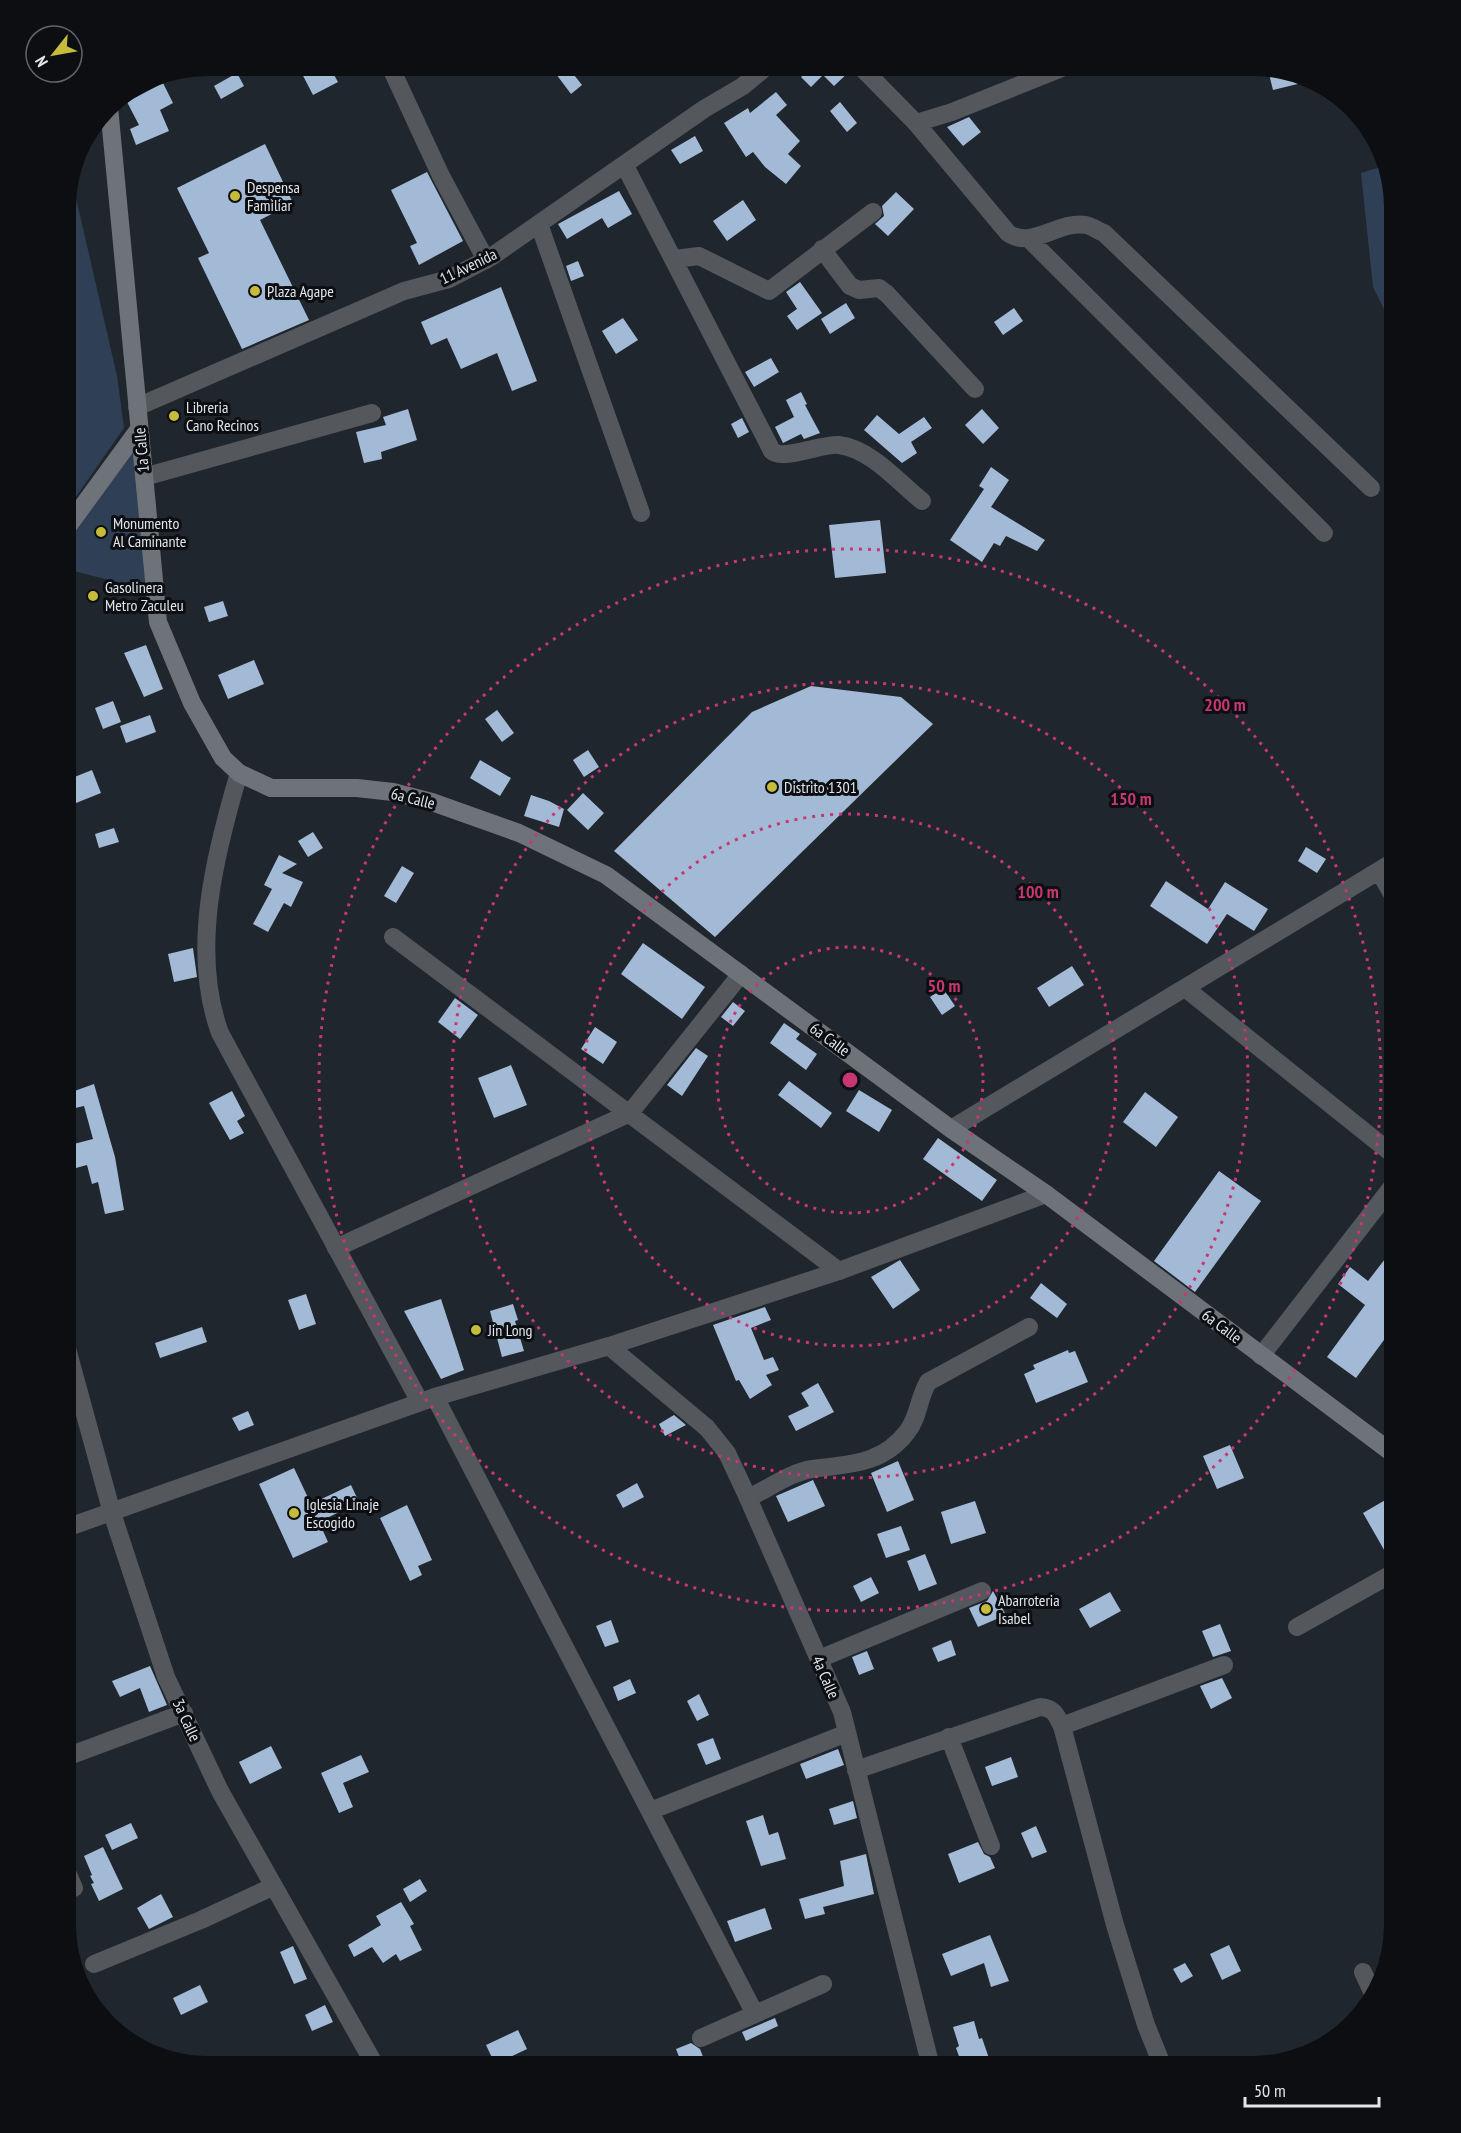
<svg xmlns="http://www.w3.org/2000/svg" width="1461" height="2133" viewBox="0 0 1461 2133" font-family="'PT Sans Narrow',sans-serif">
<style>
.green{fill:#2f4056}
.building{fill:#a3bad7}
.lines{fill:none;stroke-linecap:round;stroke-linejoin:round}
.minor{stroke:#54575b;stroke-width:18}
.tertiary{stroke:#54575b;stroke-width:18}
.secondary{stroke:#6e7379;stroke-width:18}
.ring{fill:none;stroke:#c73771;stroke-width:3;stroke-dasharray:3 6}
.poi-dot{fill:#c6bc3c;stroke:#0c0e12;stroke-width:2}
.labels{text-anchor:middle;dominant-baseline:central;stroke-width:6;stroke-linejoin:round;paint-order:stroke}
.poi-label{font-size:16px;fill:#e2e6eb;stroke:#0c0e12;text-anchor:start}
.street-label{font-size:16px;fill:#e2e6eb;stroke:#0c0e12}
.centre{fill:#c73771;stroke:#0c0e12;stroke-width:3}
.ring-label{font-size:18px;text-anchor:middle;font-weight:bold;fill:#c73771;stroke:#0c0e12;stroke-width:6;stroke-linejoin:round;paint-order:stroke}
</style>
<rect width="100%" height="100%" fill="#1f262d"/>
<path class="green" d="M 1384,166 L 1395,207 L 1395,331 L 1373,287 L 1361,173 Z
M 76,198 L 117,376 L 124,428 L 66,511 L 66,202 Z
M 136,439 L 148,590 L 66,569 L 66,533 Z"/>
<path class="building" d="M 298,66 L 329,66 L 338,82 L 313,95 Z
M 550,66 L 567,66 L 582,85 L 571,94 Z
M 812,66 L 849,66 L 850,71 L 834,86 L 823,75 L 811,87 L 801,77 Z
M 1279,71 L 1303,78 L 1310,81 L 1273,90 L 1269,74 Z
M 237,73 L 244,86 L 221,99 L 214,86 Z
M 163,83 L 173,103 L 160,110 L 169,131 L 136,145 L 130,129 L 139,125 L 127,102 Z
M 776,92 L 787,105 L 776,115 L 800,141 L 788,154 L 801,166 L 786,184 L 765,167 L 753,152 L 746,157 L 724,123 L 748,108 L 750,113 Z
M 840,102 L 857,123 L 847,132 L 830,111 Z
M 969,117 L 981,132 L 963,146 L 947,127 Z
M 695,136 L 703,151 L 680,164 L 671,150 Z
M 265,144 L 293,203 L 260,220 L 309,320 L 242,349 L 198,258 L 209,253 L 177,188 Z
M 427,172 L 463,241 L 419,265 L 410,246 L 417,243 L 391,190 Z
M 619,191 L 632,214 L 608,228 L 602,218 L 567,239 L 558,224 Z
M 896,192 L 914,209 L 888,236 L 875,224 L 884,216 L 882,206 Z
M 743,200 L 756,220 L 727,241 L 713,221 Z
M 578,261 L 584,276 L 571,281 L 566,266 Z
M 800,282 L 822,313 L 797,330 L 787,316 L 797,309 L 786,292 Z
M 501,287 L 537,381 L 512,391 L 497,353 L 461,369 L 447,338 L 431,345 L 421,322 Z
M 846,303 L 855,318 L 830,334 L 821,319 Z
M 1014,308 L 1023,321 L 1003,335 L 994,322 Z
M 623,318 L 638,340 L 616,354 L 602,331 Z
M 771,358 L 779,372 L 754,387 L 745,372 Z
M 801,392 L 807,404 L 805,405 L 820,433 L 804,439 L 801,434 L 783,443 L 775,427 L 794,417 L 786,400 Z
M 408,409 L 417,440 L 381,452 L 382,459 L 364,463 L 356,432 L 386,425 L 383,417 Z
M 982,409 L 999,428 L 983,444 L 965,425 Z
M 877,415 L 899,434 L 924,417 L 932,428 L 911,442 L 917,453 L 902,463 L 864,430 Z
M 742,418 L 749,432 L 738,438 L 731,424 Z
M 991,467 L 1009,480 L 991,507 L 1045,540 L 1037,551 L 1006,536 L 1000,546 L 994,543 L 982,562 L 950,540 L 984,489 L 979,486 Z
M 880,520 L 886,573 L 835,578 L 829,525 Z
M 223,601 L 228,616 L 209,622 L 204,607 Z
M 146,645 L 163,689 L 144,697 L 124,653 Z
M 254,660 L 264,684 L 228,699 L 218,675 Z
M 811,686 L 901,697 L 933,724 L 715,937 L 614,851 L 752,712 Z
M 113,701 L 121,722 L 103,729 L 95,708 Z
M 497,710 L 514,733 L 502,742 L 485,719 Z
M 150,715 L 156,732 L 126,743 L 120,726 Z
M 588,750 L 599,767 L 584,777 L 573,760 Z
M 480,760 L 511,778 L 500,796 L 470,778 Z
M 92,770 L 101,793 L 76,803 L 67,780 Z
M 583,793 L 604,813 L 588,830 L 567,810 Z
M 531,795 L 549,801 L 564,809 L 559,827 L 524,816 Z
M 114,828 L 119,842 L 99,848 L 95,834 Z
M 313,832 L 323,848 L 308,857 L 298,841 Z
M 1306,847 L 1326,859 L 1317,873 L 1298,861 Z
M 279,855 L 297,864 L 282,873 L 303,882 L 291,907 L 284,903 L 268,932 L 253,924 L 272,889 L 264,885 Z
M 402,866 L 414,873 L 396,903 L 384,896 Z
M 1166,881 L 1208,909 L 1225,882 L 1268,909 L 1254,931 L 1227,914 L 1207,944 L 1150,906 Z
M 643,943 L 705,987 L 682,1019 L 621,974 Z
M 193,948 L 197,977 L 174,982 L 168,954 Z
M 1072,966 L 1084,985 L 1049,1007 L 1037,988 Z
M 943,988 L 955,1006 L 942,1015 L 930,997 Z
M 455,998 L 478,1015 L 460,1039 L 438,1022 Z
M 733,1002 L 745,1011 L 733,1026 L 721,1017 Z
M 784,1023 L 800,1034 L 796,1039 L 817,1054 L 806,1070 L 770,1043 Z
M 595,1027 L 617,1042 L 603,1064 L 581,1049 Z
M 696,1048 L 708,1056 L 682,1096 L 667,1085 Z
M 511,1065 L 527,1105 L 494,1118 L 478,1078 Z
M 789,1081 L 832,1113 L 821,1128 L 778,1095 Z
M 94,1084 L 115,1157 L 124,1210 L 105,1214 L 98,1182 L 92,1184 L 87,1165 L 76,1168 L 70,1145 L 93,1139 L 84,1106 L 66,1110 L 66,1094 Z
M 859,1090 L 892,1110 L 879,1132 L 846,1111 Z
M 232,1091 L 245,1116 L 237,1121 L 244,1133 L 230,1140 L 209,1103 Z
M 1145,1092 L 1178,1117 L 1156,1147 L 1123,1122 Z
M 938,1138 L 997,1180 L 982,1201 L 923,1159 Z
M 1219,1171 L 1261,1201 L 1195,1292 L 1154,1261 Z
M 1385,1259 L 1395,1266 L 1395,1325 L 1356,1378 L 1327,1357 L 1365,1305 L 1338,1284 L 1350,1267 L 1368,1281 Z
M 900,1260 L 920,1290 L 893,1309 L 871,1277 Z
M 1041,1283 L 1067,1304 L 1057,1318 L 1030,1298 Z
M 306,1294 L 316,1324 L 299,1330 L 288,1300 Z
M 441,1299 L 464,1370 L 441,1379 L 404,1311 Z
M 513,1304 L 518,1320 L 515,1321 L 524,1351 L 502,1357 L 490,1311 Z
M 765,1307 L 771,1320 L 751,1328 L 764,1360 L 773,1357 L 779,1370 L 766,1375 L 772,1385 L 750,1399 L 739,1380 L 736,1381 L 713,1325 Z
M 202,1327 L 207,1342 L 160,1358 L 155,1343 Z
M 1068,1350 L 1069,1353 L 1075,1351 L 1088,1382 L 1036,1403 L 1024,1374 L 1035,1369 L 1033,1365 Z
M 818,1383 L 834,1412 L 796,1431 L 788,1416 L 809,1406 L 801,1393 Z
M 248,1411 L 254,1425 L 239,1431 L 232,1418 Z
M 674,1415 L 686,1425 L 665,1436 L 659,1424 Z
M 1230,1445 L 1244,1478 L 1217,1489 L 1203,1456 Z
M 898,1461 L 914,1500 L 887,1512 L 871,1473 Z
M 294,1468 L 311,1504 L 351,1485 L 359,1502 L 319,1522 L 328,1542 L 293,1558 L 259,1484 Z
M 813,1480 L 825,1506 L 788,1522 L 776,1496 Z
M 637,1483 L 644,1497 L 623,1508 L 616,1495 Z
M 1387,1499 L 1395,1513 L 1395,1561 L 1391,1562 L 1363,1513 Z
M 975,1501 L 986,1533 L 951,1544 L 941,1512 Z
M 407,1505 L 432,1560 L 418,1566 L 422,1575 L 410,1581 L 380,1518 Z
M 901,1526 L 910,1550 L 886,1558 L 877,1534 Z
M 925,1554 L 937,1584 L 919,1591 L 907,1561 Z
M 871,1577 L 879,1593 L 861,1602 L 853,1586 Z
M 993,1591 L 1006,1615 L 978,1627 L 969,1608 L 987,1601 Z
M 1110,1592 L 1121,1611 L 1090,1628 L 1079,1609 Z
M 611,1620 L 619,1642 L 605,1647 L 596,1626 Z
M 1220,1624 L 1231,1651 L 1213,1657 L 1202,1631 Z
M 951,1640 L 956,1655 L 938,1662 L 932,1648 Z
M 867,1651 L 874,1669 L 859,1675 L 852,1657 Z
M 150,1666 L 167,1705 L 149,1712 L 140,1688 L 120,1697 L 112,1681 Z
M 1222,1678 L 1232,1698 L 1211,1709 L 1200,1686 Z
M 630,1679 L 636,1693 L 618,1701 L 613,1687 Z
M 699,1694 L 709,1715 L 697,1721 L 687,1701 Z
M 713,1738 L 721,1759 L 706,1765 L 697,1744 Z
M 271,1746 L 282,1768 L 250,1784 L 239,1762 Z
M 838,1749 L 844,1765 L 806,1779 L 800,1764 Z
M 361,1755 L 369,1772 L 343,1783 L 353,1807 L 339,1813 L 321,1773 Z
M 1011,1757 L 1018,1777 L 992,1786 L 985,1767 Z
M 853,1801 L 857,1818 L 834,1825 L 829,1809 Z
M 763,1815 L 769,1835 L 778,1832 L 786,1859 L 761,1866 L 746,1821 Z
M 131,1823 L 138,1838 L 112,1850 L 105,1835 Z
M 1036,1826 L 1047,1852 L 1032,1858 L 1021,1833 Z
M 978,1842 L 984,1854 L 990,1857 L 995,1868 L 959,1883 L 948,1854 Z
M 103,1847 L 123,1889 L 99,1901 L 91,1884 L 94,1883 L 90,1876 L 92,1875 L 84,1856 Z
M 866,1854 L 874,1894 L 823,1907 L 825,1914 L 805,1919 L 799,1899 L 844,1886 L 840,1861 Z
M 420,1879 L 427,1891 L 410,1902 L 403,1889 Z
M 161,1894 L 173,1917 L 149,1929 L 137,1908 Z
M 401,1902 L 414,1924 L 410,1926 L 422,1950 L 400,1961 L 396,1954 L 383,1963 L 372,1947 L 354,1957 L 348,1945 L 381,1925 L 376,1916 Z
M 765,1908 L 772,1929 L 735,1942 L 727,1921 Z
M 990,1935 L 1009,1981 L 991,1987 L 984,1963 L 951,1976 L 942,1954 Z
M 1229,1945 L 1241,1971 L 1222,1980 L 1210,1954 Z
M 293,1946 L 307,1979 L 294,1984 L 280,1952 Z
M 1185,1963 L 1193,1976 L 1181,1983 L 1173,1969 Z
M 200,1985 L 208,2002 L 181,2015 L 173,1998 Z
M 325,2005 L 333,2022 L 312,2031 L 305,2015 Z
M 775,2018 L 778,2026 L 746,2041 L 742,2032 Z
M 974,2021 L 979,2039 L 982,2038 L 992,2067 L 963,2067 L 956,2048 L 959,2046 L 953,2027 Z
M 518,2030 L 527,2049 L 495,2064 L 486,2045 Z
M 691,2043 L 700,2049 L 707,2067 L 683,2067 L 676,2049 Z"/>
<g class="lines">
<path class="minor" d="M 390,66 L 441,176 L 486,260
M 860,66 L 916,123 L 1008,233 C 1032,250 1059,220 1086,225 C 1092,226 1098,231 1104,233 L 1371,488
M 916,123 L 952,112 L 1067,66
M 625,166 L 772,451 C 783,461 823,443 839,445 C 871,449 898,482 922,501
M 539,224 L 641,513
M 1029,239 L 1324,533
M 822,249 L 850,286 L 859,290 L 879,288 L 887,294 L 975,389
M 675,259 L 699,256 L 769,291 L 873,212
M 144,477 L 372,413
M 1379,871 L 1395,899
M 393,937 L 839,1271
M 1185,988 L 1395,1156
M 951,1129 L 1395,861
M 336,1248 L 630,1113 L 741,974
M 66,1345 L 112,1513 L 166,1677 L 220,1791 L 376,2067
M 435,1397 L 755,2014
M 748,1498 C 768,1489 791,1472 812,1469 C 848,1464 882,1465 907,1432 C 919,1417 918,1399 928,1382 L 1029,1327
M 1297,1627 L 1395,1572
M 819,1659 L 982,1591
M 1062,1726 L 1224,1665
M 949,1737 L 991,1846
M 66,1757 L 184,1713
M 856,1770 L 1040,1707 C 1054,1708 1056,1715 1062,1726 L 1115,1925 L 1146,2025 L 1163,2067
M 650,1811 L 847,1733
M 66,1870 L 74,1888
M 94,1964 L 201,1920 L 274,1886
M 1363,1972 L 1375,1998
M 701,2038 L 823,1984"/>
<path class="tertiary" d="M 137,407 L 404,291 L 449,279 L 491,257 L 704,109 L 743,86 L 767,66
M 239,773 C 215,854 190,951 220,1033 L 420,1402
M 609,1346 L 707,1428 L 727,1453 L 748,1498 L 842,1712 L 931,2067
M 1261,1356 L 1395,1183
M 66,1528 L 435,1397 L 609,1346 L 839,1271 L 1046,1194"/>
<path class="secondary" d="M 109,107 L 158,622 L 192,703 L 223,758 L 239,773 L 271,788 L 357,788 L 393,792 L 432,802 L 519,833 L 606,875 L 951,1129 L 1046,1194 L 1395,1455
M 66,529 L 139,429"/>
</g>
<g class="ring">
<circle cx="850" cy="1080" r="133"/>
<circle cx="850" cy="1080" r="266"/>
<circle cx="850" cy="1080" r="398"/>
<circle cx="850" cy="1080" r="531"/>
</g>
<g class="poi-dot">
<circle cx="235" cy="196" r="6"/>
<circle cx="255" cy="291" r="6"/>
<circle cx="174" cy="416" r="6"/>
<circle cx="101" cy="532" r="6"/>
<circle cx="93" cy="596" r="6"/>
<circle cx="772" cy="787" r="6"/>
<circle cx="476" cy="1330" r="6"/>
<circle cx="294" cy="1513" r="6"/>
<circle cx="986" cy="1609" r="6"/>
</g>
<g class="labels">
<g class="poi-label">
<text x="247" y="187">Despensa<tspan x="247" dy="18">Familiar</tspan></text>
<text x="267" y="291">Plaza Agape</text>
<text x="186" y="407">Libreria<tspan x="186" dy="18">Cano Recinos</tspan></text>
<text x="113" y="523">Monumento<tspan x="113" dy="18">Al Caminante</tspan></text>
<text x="105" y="587">Gasolinera<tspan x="105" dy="18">Metro Zaculeu</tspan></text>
<text x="784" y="787">Distrito 1301</text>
<text x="488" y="1330">Jin Long</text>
<text x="306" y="1504">Iglesia Linaje<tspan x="306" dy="18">Escogido</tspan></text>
<text x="998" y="1600">Abarroteria<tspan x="998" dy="18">Isabel</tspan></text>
</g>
<g class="street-label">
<text transform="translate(468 266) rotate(-26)">11 Avenida</text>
<text transform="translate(141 450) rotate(-95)">1a Calle</text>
<text transform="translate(413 798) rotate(14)">6a Calle</text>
<text transform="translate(830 1039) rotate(36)">6a Calle</text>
<text transform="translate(1222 1326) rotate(37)">6a Calle</text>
<text transform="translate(826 1677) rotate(66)">4a Calle</text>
<text transform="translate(187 1720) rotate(65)">3a Calle</text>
</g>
</g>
<path d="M0 0H1461V2133H0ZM207 76H1253A131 131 0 0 1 1384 207V1925A131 131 0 0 1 1253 2056H207A131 131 0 0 1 76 1925V207A131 131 0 0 1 207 76Z" fill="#0c0e12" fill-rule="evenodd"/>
<circle cx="850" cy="1080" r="9" class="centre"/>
<g class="ring-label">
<text x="1225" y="711">200 m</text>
<text x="1131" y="805">150 m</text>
<text x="1038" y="898">100 m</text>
<text x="944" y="992">50 m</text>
</g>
<g transform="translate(54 54) rotate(239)"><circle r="28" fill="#0c0e12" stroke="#626469" stroke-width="1.5"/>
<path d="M0-4.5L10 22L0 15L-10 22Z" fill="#c6bc3c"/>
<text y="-9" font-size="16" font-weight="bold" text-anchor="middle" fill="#e2e6eb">N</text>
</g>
<path d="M1245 2097v9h134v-9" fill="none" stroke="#e2e6eb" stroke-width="3"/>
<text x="1254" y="2097" font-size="18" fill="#e2e6eb" stroke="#0c0e12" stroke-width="4.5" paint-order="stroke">50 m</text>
</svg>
